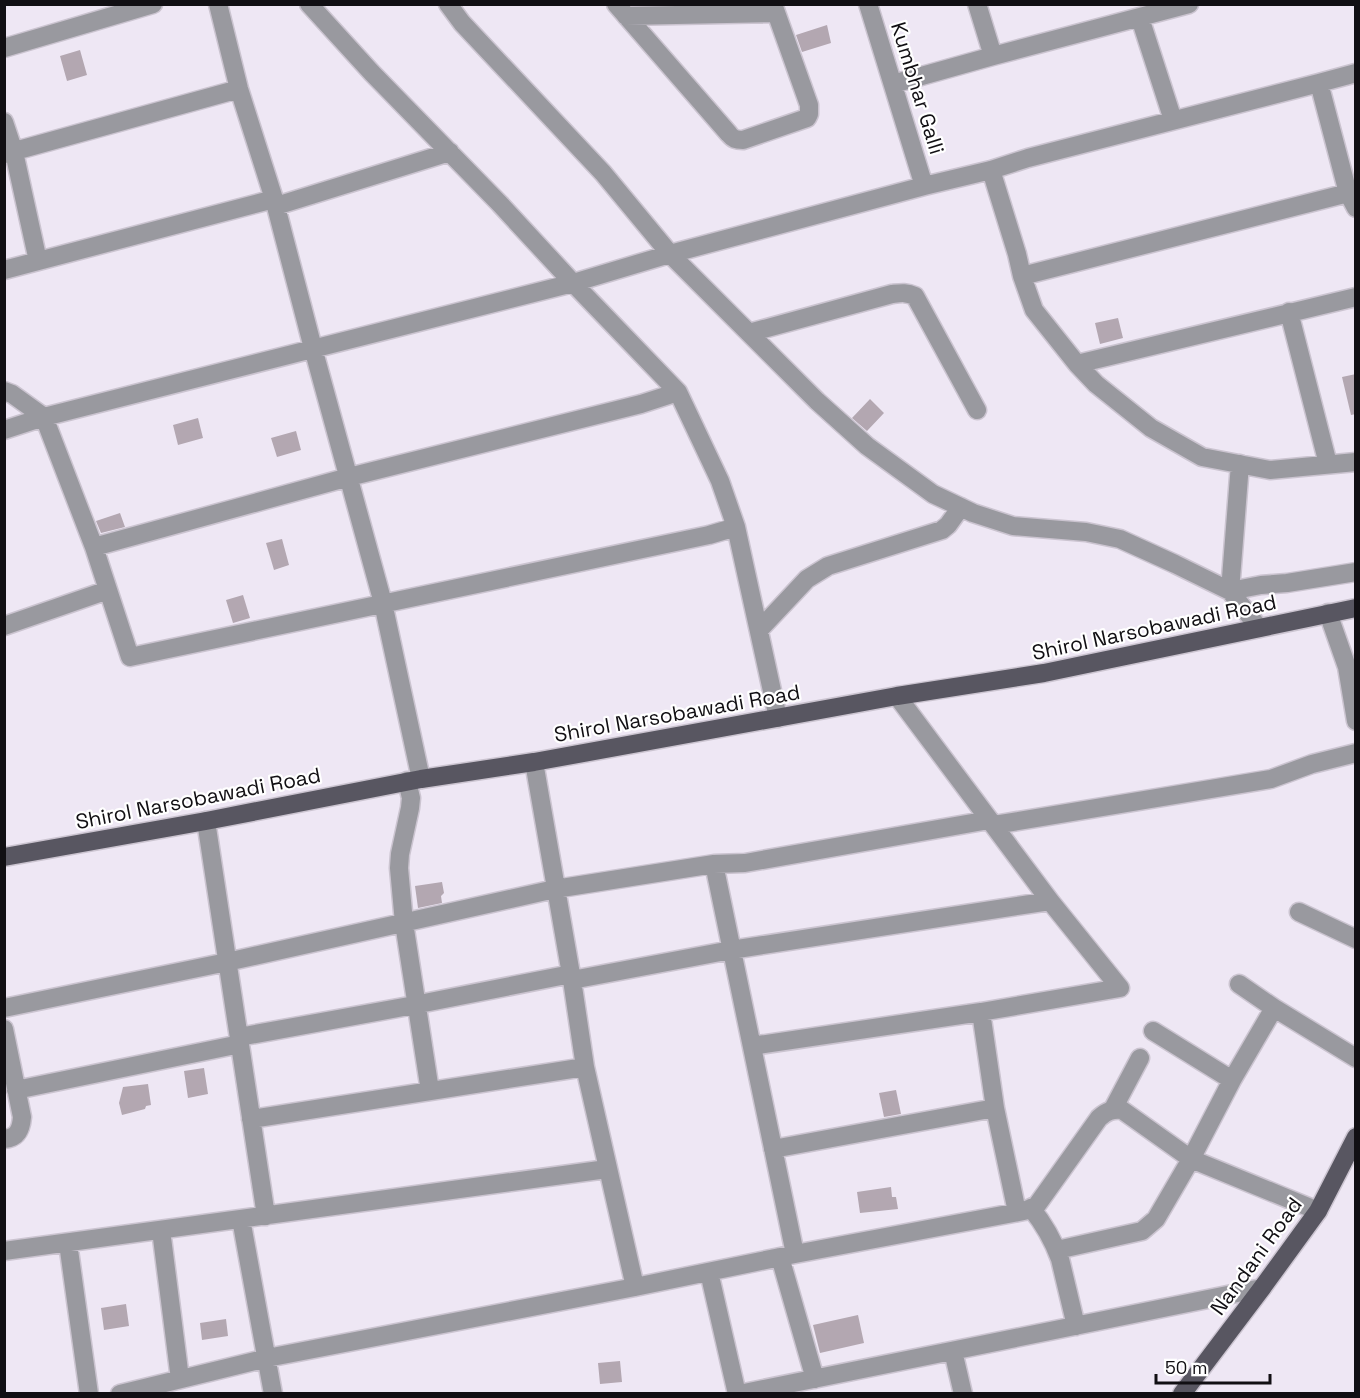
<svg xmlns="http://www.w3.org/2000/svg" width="1360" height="1398" viewBox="0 0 1360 1398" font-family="'Space Grotesk',sans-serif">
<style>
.building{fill:#b3a7b1}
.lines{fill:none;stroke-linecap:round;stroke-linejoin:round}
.minor-casing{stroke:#cbc4d0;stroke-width:21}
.major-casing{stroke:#cbc4d0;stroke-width:21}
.minor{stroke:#99999f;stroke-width:18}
.major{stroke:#585661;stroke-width:18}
.labels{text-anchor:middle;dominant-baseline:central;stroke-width:4.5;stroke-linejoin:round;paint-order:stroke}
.street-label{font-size:21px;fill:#110f13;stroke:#fff}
</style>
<rect width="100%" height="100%" fill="#eee7f4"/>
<path class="building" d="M 827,25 L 831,43 L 802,52 L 796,35 Z
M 80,50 L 87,75 L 67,81 L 60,56 Z
M 1118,318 L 1123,338 L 1100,344 L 1095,323 Z
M 1356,374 L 1356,414 L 1351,415 L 1342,377 Z
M 870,399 L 884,413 L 867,431 L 852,418 Z
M 198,418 L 203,438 L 178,445 L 173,425 Z
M 296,431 L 301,450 L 277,457 L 271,438 Z
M 120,513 L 125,527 L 101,533 L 96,521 Z
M 282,539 L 289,565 L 274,570 L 266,543 Z
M 243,595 L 250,618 L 233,623 L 226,600 Z
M 442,882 L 444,893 L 441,896 L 442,903 L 418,908 L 415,886 Z
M 204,1068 L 208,1094 L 188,1098 L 184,1071 Z
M 148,1084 L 151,1105 L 146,1106 L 145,1109 L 122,1115 L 119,1103 L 123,1087 Z
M 896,1090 L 901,1114 L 884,1117 L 879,1093 Z
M 891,1187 L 892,1197 L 896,1197 L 898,1209 L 860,1213 L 857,1192 Z
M 126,1304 L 129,1326 L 104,1330 L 101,1308 Z
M 858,1315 L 864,1343 L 820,1353 L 813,1325 Z
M 226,1319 L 228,1336 L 202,1340 L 200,1323 Z
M 620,1361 L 622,1382 L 600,1384 L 598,1363 Z"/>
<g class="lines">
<defs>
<path id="minor" d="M 218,4 L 239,89 L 274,199 L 313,348 L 383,603 L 421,779
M 309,4 L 372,73 L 500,204 L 573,283 L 678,392 L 720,481 L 736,527 L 778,718
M 448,4 L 462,23 L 603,173 L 670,254 L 817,401 L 867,446 L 933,494 L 973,513 L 1013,526 L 1086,532 L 1120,539 L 1175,564 L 1230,591 L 1259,628
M 616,4 L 729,134 C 733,139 736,140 743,140 L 807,118 L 809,114 L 809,105 L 773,4
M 868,4 L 924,186
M 977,4 L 993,56
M 626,16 L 776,13
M 1140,18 L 1173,120
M 4,48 L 153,4
M 1319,83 L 1348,193 L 1356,208
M 893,84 L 993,56 L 1189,4
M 4,122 L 14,152 L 38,261
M 4,154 L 239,89
M 991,170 L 1017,254 L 1022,276 L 1034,310 L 1077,364 L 1096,384 L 1151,428 L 1202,457 L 1270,470 L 1356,462
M 276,206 L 450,152
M 4,270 L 274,199
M 1022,276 L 1356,191
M 1289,312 L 1328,464
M 749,333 L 892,294 C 901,293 906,292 915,296 L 977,410
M 1077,364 L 1356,297
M 4,391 L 12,394 L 44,417 L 94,547 L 130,657 L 709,535 L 736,527
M 4,430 L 44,417 L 573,283 L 670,254 L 924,186 L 991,170 L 1028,158 L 1319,83 L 1356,73
M 1240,464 L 1230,591 L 1261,585 L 1287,583 L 1356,572
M 94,547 L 349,477 L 641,404 L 678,392
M 1328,613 L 1347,667 L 1356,721
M 4,626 L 108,590
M 759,630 L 807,579 L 828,566 L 942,530 L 948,525 L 961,507
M 534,762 L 572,980 L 585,1067 L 635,1287
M 407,781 L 411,798 L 410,808 L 400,854 L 399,868 L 404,923 L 430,1091
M 206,821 L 266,1216
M 994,825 L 1271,779 L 1312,764 L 1356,753
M 714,864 L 795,1254
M 1299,912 L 1356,939
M 572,980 L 731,950 L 1050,901 L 897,696
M 1239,984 L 1274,1008 L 1356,1058
M 4,1008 L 227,962 L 555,889 L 714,864 L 745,863 L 989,820
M 981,1012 L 995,1108 L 1017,1212
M 4,1029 L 22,1117 C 21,1129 18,1138 4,1139
M 1153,1031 L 1232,1080
M 239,1037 L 409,1006 L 571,974
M 752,1046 L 981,1012 L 1120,988 L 1050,901
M 16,1090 L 240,1044
M 1113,1109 L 1140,1058
M 251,1119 L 585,1067
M 773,1149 L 995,1108
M 1031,1208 C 1044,1224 1053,1240 1060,1259 L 1076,1326
M 241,1219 L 273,1394
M 161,1230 L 180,1379
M 68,1243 L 89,1394
M 1057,1250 L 1142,1231 L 1156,1219 L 1191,1159 L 1232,1080 L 1274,1008
M 4,1251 L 607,1169
M 780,1257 L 815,1379
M 709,1272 L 737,1394
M 953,1351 L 963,1394
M 120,1394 L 267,1358 L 635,1287 L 795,1254 L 1024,1211 L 1031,1208 L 1037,1205 L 1099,1118 C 1107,1111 1112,1109 1122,1110 L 1191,1159 L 1318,1211
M 739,1394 L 1262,1288"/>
<path id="major" d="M 4,857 L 206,821 L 421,779 L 534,762 L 897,696 L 1044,673 L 1356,608
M 1182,1394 L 1262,1288 L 1318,1211 L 1356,1137"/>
</defs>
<use href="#minor" class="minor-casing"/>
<use href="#major" class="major-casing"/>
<use href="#minor" class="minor"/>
<use href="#major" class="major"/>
</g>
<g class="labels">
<g class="street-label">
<text transform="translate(918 88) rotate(73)">Kumbhar Galli</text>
<text transform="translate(1154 627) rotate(-12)">Shirol Narsobawadi Road</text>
<text transform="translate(677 713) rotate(-10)">Shirol Narsobawadi Road</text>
<text transform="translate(198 798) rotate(-11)">Shirol Narsobawadi Road</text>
<text transform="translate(1256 1256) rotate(-54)">Nandani Road</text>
</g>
</g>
<rect width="1360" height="1398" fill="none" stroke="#110f13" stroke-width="12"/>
<path d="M1156 1374v9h114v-9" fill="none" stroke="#110f13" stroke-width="3"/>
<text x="1165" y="1374" font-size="18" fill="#110f13" stroke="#ffffff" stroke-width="4.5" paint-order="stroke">50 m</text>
</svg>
